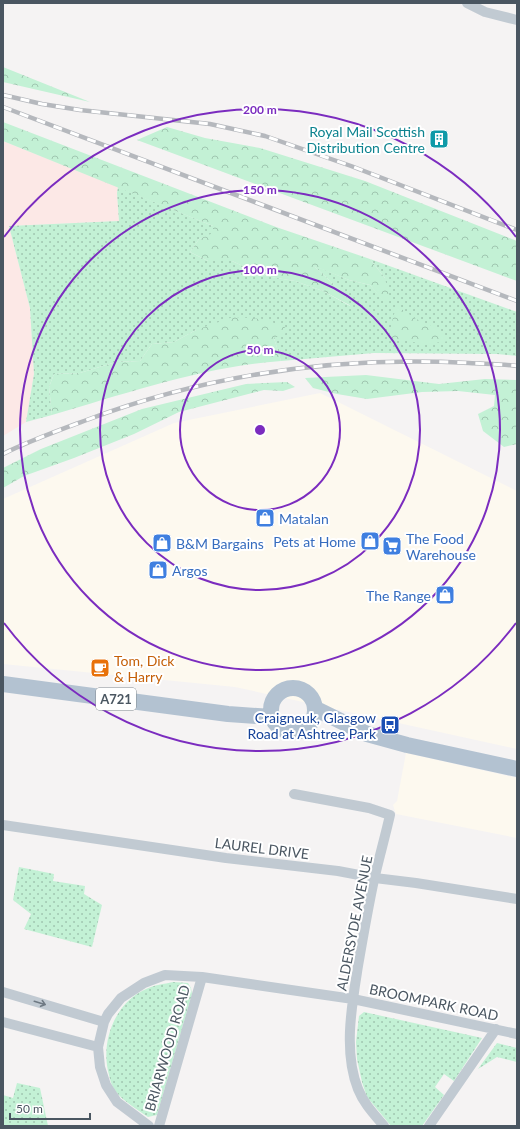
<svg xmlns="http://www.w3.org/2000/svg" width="520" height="1129" viewBox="0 0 520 1129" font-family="Lato,sans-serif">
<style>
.commercial{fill:#fdf9ef}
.medical{fill:#fce8e6}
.grass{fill:url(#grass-dots)}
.forest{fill:url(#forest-crowns)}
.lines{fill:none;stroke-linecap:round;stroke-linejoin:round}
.minor{stroke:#c1cad2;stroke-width:10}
.primary{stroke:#b3c2d1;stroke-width:16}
.rail-casing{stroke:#b5b8bd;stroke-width:4.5}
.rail{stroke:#fff;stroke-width:3;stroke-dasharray:9;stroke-linecap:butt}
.oneway{stroke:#6e7983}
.ring{fill:none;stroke:#7b2cbf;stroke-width:2}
.labels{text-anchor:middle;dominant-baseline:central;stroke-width:4;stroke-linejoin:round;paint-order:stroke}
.shield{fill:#fff;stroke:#808990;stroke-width:1}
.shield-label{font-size:13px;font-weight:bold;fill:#4a5661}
.culture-label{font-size:14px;fill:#0d838f;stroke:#fff;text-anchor:end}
.shop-label{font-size:14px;fill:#366cbe;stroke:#fff;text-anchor:start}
.food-label{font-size:14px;fill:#c56008;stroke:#fff;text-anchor:start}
.transit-label{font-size:14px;fill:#164399;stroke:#fff;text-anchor:end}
.street-label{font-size:14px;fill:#4a5661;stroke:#fff}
.centre{fill:#7b2cbf;stroke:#fff;stroke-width:2}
.ring-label{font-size:12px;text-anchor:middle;font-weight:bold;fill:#7b2cbf;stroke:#fff;stroke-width:4;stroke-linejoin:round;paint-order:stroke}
</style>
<defs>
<pattern id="grass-dots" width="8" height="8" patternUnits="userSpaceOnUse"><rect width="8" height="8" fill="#c3f1d5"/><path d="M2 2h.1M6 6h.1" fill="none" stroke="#a0c6b0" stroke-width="1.8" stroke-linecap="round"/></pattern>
<pattern id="forest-crowns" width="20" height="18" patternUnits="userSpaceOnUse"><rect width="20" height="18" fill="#c3f1d5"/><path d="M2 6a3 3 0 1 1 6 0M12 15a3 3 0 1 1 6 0" fill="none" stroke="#a0c6b0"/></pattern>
</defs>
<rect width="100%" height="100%" fill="#f5f3f3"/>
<path class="commercial" d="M 320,393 L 517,491 L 517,749 L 235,687 L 3,664 L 3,499 L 174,423 Z
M 406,753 L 517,778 L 517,838 L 396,814 L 393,805 L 397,801 Z"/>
<path class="medical" d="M 3,141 L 118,187 L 117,193 L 119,221 L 9,226 L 30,308 L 34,374 L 26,422 L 3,436 Z"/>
<path class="grass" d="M 118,187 L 213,226 L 213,234 L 199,239 L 190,252 L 208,261 L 232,261 L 265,276 L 295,281 L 323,291 L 350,306 L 345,295 L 313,265 L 349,280 L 370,285 L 385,302 L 385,278 L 370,259 L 517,312 L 517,356 L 497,354 L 374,353 L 281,361 L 274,338 L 196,330 L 174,342 L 152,344 L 140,361 L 116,362 L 80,373 L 54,374 L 49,387 L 52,415 L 26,422 L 34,374 L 30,308 L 9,226 L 119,221 L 117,193 Z
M 19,867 L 54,874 L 53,881 L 85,886 L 84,894 L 102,905 L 92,947 L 24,929 L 31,914 L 13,900 Z
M 173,982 L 188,983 L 191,988 L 192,994 L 157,1115 L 148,1117 C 137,1109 119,1099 113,1087 C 111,1084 110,1079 109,1075 C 100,1043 114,1003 146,989 C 154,985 164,984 173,982 Z
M 364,1012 L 482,1038 L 454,1081 L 444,1074 L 435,1087 L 444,1095 L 422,1126 L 391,1126 L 367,1097 L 362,1082 L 357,1059 L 356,1042 L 359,1016 Z
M 497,1043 L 517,1048 L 517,1062 L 497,1057 L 478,1069 Z
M 17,1083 L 40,1088 L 48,1126 L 3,1126 L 3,1095 L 13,1098 Z"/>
<path class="forest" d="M 3,67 L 90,102 L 3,82 Z
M 3,122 L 276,227 L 370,259 L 385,278 L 389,296 L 385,303 L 370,285 L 349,280 L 314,266 L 345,295 L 351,306 L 323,291 L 295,281 L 265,276 L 232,261 L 208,261 L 190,252 L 199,239 L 213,233 L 213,226 L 3,141 Z
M 167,127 L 205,138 L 260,148 L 365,181 L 517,241 L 517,281 L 137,140 Z
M 397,306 L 416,319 L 437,328 L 450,341 L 425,344 L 389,338 L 393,317 Z
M 233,317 L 263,319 L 285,327 L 286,333 L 274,338 L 281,361 C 202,367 128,393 52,415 L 49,387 L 54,374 L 80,373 L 116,362 L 140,361 L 152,344 L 174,342 L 196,330 Z
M 366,375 L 439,384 L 485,379 L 517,380 L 517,444 L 504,447 L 483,431 L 478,414 L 494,406 L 495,395 L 458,391 L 422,392 L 367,399 L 337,394 L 313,388 L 305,378 Z
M 287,382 L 295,387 L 283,391 L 264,390 L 179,412 L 134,434 L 74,458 L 24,476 L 3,488 L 3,468 L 41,449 L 142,409 L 246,384 Z"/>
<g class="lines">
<path class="minor" d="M 467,3 L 485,12 L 517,20
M 294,794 L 369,808 L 390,815 C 385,837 379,858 374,880 C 368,908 363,937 358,966 C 352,1004 343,1052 358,1089 C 364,1104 374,1114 384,1126
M 3,825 L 226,858 L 338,871 L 375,878 L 416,883 L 517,899
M 3,992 L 104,1022
M 3,1022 L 98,1047
M 149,1126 L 117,1102 L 106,1085 L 100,1067 L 98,1047 L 104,1022 L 108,1014 L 121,998 L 144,983 L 165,975 L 202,977 L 353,999 L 517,1034
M 159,1126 L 202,977
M 429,1126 L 496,1029"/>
<path class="primary" d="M 3,684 L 228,714 L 272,717
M271 710a22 22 0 1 1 44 0a22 22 0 1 1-44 0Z
M 316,709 L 367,734 L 407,745 L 517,769"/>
<defs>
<path id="rail" d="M 3,95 L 42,104 L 80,110 L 210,124 L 265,136 L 351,166 L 517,230
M 3,107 L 517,301
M 3,454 C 29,441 57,431 84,421 C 208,374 336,356 469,363 C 485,364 501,364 517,366"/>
</defs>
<use href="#rail" class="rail-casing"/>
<use href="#rail" class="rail"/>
</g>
<defs><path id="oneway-shaft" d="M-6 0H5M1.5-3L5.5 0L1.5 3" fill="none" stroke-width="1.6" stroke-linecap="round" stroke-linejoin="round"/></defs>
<use class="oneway" href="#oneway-shaft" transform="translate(40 1003) rotate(17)"/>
<g class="ring">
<circle cx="260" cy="430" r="80"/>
<circle cx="260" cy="430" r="160"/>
<circle cx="260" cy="430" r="240"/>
<path d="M516 623A320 320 0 0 1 4 623M4 237A320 320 0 0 1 516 237"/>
</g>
<defs>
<symbol id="building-square" viewBox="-11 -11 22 22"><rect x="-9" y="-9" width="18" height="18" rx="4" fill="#0f9aa8" stroke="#fff"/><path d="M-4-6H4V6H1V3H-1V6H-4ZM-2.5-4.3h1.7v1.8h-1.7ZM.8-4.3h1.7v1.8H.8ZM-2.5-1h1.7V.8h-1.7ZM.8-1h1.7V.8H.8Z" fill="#fff"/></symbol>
<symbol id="shop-square" viewBox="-11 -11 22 22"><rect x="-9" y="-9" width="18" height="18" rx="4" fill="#3f7fe0" stroke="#fff"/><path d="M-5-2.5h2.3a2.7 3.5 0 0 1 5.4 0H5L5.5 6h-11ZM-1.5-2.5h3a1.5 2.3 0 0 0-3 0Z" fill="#fff"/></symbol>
<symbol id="supermarket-square" viewBox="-11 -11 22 22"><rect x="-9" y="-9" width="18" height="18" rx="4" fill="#3f7fe0" stroke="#fff"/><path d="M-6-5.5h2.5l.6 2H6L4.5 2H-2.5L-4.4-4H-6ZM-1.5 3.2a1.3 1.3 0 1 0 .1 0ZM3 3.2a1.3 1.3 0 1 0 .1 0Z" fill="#fff"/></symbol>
<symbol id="cafe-square" viewBox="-11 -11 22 22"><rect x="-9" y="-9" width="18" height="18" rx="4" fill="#e8710a" stroke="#fff"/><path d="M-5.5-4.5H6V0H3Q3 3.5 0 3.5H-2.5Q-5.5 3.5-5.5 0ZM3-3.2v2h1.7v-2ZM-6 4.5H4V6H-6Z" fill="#fff"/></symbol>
<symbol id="bus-square" viewBox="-11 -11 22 22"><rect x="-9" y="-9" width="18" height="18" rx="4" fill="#1a4fb4" stroke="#fff"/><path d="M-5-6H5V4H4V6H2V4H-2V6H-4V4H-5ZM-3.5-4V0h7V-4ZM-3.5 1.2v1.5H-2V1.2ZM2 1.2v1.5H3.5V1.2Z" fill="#fff"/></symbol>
</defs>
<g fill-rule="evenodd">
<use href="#building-square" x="428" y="128" width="22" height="22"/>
<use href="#shop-square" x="254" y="507" width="22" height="22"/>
<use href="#shop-square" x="359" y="530" width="22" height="22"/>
<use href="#shop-square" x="151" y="532" width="22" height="22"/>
<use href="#supermarket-square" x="381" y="535" width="22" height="22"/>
<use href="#shop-square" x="147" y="559" width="22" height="22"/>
<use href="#shop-square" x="434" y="584" width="22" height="22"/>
<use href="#cafe-square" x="89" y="657" width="22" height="22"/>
<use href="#bus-square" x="379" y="714" width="22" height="22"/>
</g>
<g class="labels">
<rect class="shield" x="96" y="688" width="40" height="22" rx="3"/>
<g class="shield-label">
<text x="116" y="699">A721</text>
</g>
<g class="culture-label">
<text x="425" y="131">Royal Mail Scottish<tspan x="425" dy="16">Distribution Centre</tspan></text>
</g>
<g class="shop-label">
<text x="279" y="518">Matalan</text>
<text x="406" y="538">The Food<tspan x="406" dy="16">Warehouse</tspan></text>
<text x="356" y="541" text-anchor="end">Pets at Home</text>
<text x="176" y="543">B&amp;M Bargains</text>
<text x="172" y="570">Argos</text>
<text x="431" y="595" text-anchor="end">The Range</text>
</g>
<g class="food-label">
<text x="114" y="660">Tom, Dick<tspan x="114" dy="16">&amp; Harry</tspan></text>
</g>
<g class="transit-label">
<text x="376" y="717">Craigneuk, Glasgow<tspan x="376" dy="16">Road at Ashtree Park</tspan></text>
</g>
<g class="street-label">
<text transform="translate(262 848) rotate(7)">LAUREL DRIVE</text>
<text transform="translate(354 923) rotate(-79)">ALDERSYDE AVENUE</text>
<text transform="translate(434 1002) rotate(12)">BROOMPARK ROAD</text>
<text transform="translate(167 1048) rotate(-74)">BRIARWOOD ROAD</text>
</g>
</g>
<circle cx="260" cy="430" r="6" class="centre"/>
<g class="ring-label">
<text x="260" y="114">200 m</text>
<text x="260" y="194">150 m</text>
<text x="260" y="274">100 m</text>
<text x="260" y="354">50 m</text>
</g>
<rect width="520" height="1129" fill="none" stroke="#4a5661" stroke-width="8"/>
<path d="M10 1113v6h80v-6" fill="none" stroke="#4a5661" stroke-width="2"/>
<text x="16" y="1113" font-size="12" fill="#4a5661" stroke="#ffffff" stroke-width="3" paint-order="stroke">50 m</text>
</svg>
